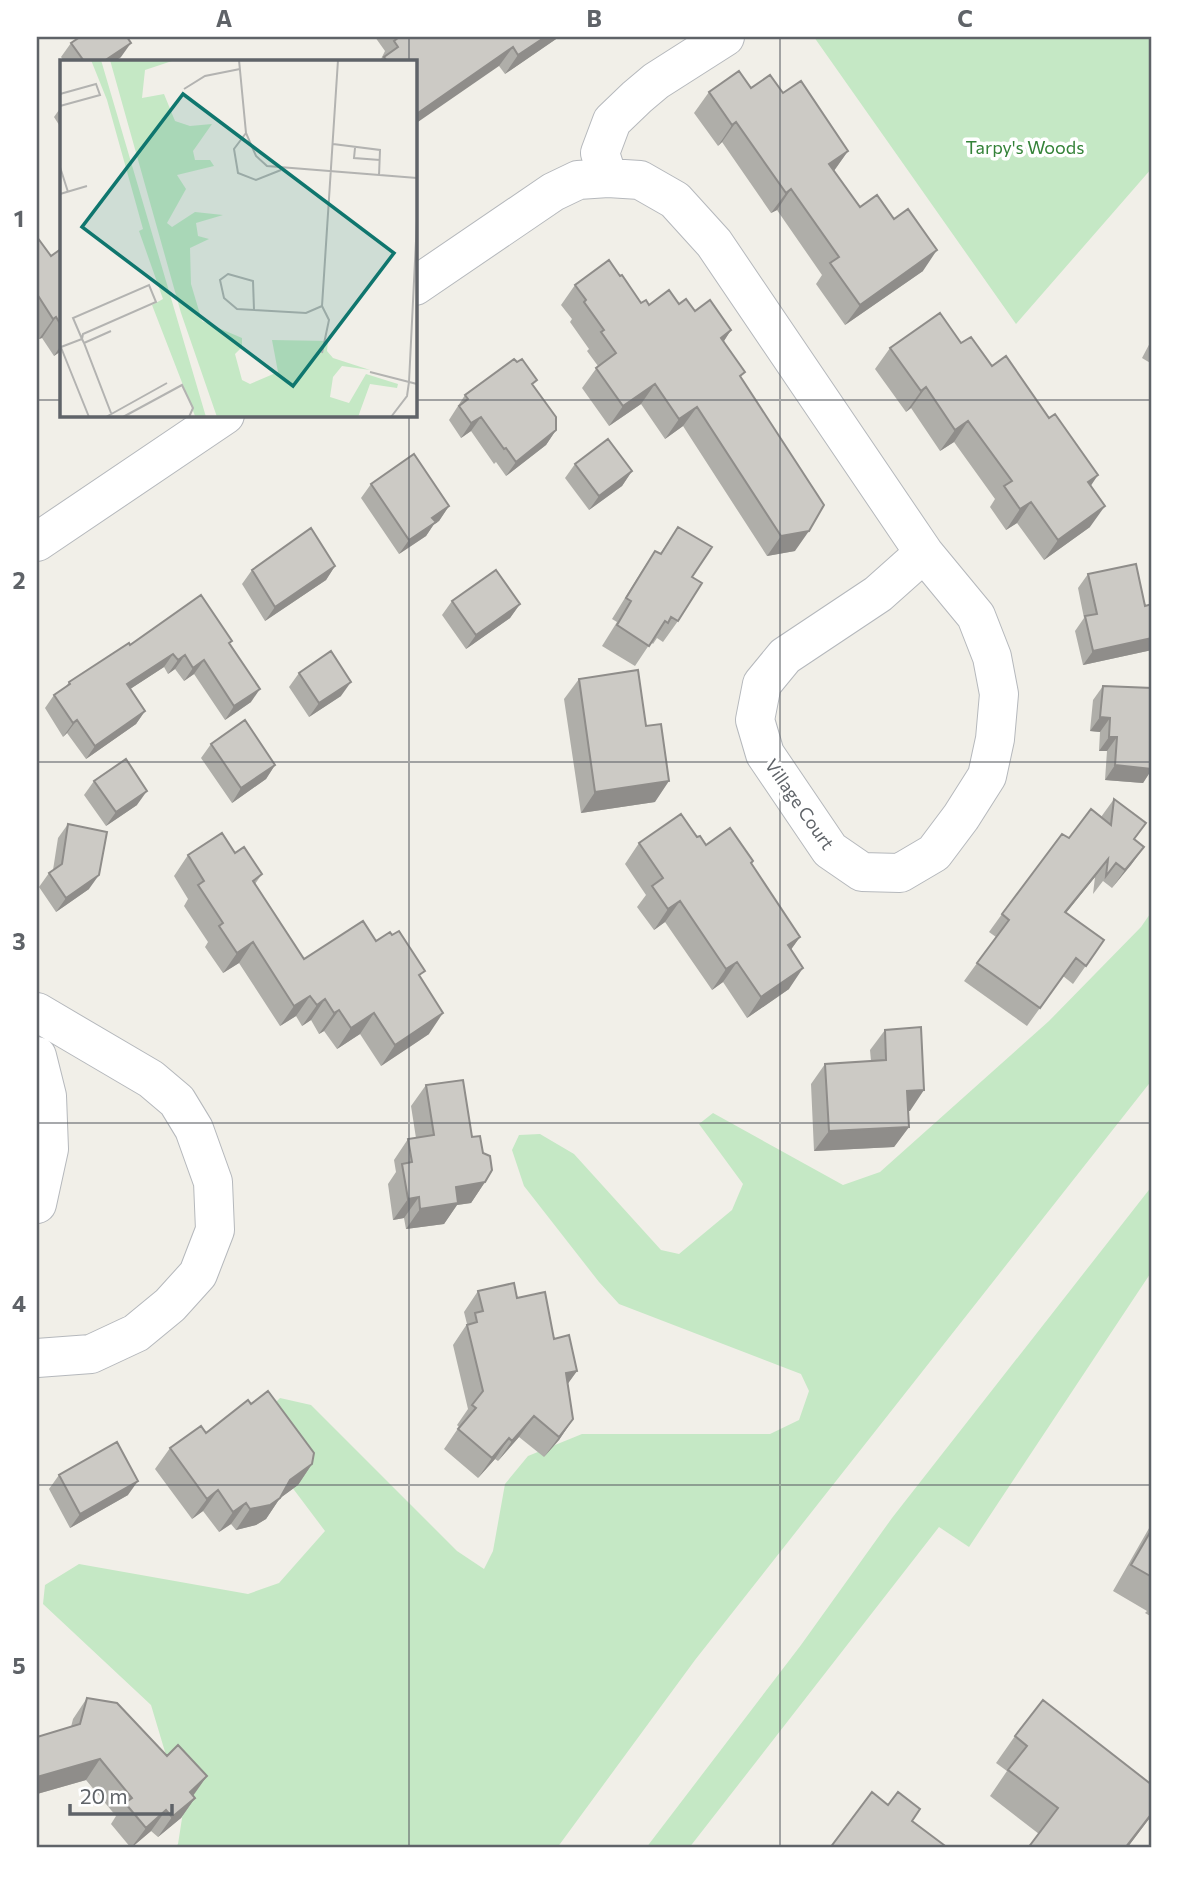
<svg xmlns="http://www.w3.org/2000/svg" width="1189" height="1885" viewBox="0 0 1189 1885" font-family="Commissioner,sans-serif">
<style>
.green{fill:#c5e8c5}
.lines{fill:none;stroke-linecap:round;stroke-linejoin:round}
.minor-casing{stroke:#b5b8bc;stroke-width:40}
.minor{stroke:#fff;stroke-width:38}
.wall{fill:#afaea9}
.shaded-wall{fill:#8f8d8a}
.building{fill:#cccac5;stroke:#8f8d8a;stroke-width:2}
.grid{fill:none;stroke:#5f6368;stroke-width:2;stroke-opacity:0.55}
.labels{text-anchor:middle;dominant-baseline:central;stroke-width:7;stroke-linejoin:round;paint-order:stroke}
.park-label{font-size:18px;fill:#348238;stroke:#fff}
.street-label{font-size:18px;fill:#5f6368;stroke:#fff}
.inset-road{fill:none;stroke:#b3b3b1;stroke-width:2}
.view{fill:#0f766e;fill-opacity:0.15;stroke:#0f766e;stroke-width:3.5}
.inset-edge{fill:none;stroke:#5f6368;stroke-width:3.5}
.neatline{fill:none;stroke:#5f6368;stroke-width:2.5}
.grid-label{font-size:23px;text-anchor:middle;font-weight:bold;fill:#5f6368}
</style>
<rect width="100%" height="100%" fill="#f1efe8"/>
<path class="green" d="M 814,37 L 1152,37 L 1152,168 L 1016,324 Z
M 1152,911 L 1152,1080 L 695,1660 L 557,1848 L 175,1848 L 178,1844 L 183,1812 L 151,1705 L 43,1604 L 45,1585 L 79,1564 L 248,1594 L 279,1583 L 325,1531 L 258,1442 L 257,1421 L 280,1398 L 311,1405 L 457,1551 L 484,1569 L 493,1551 L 505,1484 L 528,1456 L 582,1434 L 770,1434 L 799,1420 L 809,1391 L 801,1374 L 619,1304 L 599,1282 L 524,1186 L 512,1150 L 519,1135 L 540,1134 L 574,1154 L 661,1250 L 679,1254 L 732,1210 L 743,1184 L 699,1124 L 713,1113 L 843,1185 L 880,1172 L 1049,1021 L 1141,927 Z
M 1152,1186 L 1152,1271 L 969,1547 L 939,1527 L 689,1848 L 646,1848 L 801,1645 L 892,1518 Z"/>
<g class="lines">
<defs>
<path id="minor" d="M 608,178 L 600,153 L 612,121 L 637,97 L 656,81 L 725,37
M 415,286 L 553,192 L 578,180 L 608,178 L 640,180 L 675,200 L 714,243 L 924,553
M 37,542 L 225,415
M 924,553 L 976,616 L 992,657 L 999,694 L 995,739 L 987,776 L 961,817 L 934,853 L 900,873 L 862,872 L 830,850 L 765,754 L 755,720 L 762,684 L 785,656 L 878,594 Z
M 37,1012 L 151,1079 L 177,1101 L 194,1129 L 213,1182 L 215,1230 L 198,1274 L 170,1305 L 136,1333 L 91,1354 L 37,1358
M 37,1056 L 47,1096 L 49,1149 L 37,1204"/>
</defs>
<use href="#minor" class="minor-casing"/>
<use href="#minor" class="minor"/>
</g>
<path class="wall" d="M 375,37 L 559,37 L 505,74 L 499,66 L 415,61 L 380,61 L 385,51 Z
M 71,43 L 121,57 L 115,61 L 64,61 L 61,57 Z
M 751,88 L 783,93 L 848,151 L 834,171 L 860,207 L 923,271 L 845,325 L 816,284 L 822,275 L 777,210 L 771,213 L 722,142 L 718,146 L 694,113 L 709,92 Z
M 61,107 L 61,128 L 54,117 Z
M 37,237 L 51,256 L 61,249 L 61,351 L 54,356 L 42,338 L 39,339 L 37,336 Z
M 620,276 L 641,303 L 649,305 L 679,304 L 695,311 L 731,330 L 724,341 L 741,378 L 795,551 L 767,556 L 683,426 L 665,439 L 641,404 L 609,426 L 582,388 L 598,366 L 587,351 L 589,349 L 570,322 L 572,319 L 561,305 L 575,285 Z
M 1152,339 L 1152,364 L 1142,358 Z
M 961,343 L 992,366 L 1090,486 L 1090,527 L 1044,560 L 1017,523 L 1006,530 L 990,507 L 995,499 L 954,442 L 940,451 L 911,408 L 906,412 L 875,369 L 890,348 Z
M 533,386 L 556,430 L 546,445 L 506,476 L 496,462 L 494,464 L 471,431 L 461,438 L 449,420 L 465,395 Z
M 575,464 L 632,471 L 622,486 L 589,510 L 565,478 Z
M 371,484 L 449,506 L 439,521 L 434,524 L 426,536 L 399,554 L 361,498 Z
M 678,527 L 692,577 L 678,621 L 663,642 L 657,638 L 653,644 L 651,642 L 635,666 L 602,646 L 617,622 L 612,619 L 641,572 L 655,551 L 660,554 Z
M 335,566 L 326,580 L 265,621 L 242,584 L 252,570 Z
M 1088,574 L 1145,606 L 1152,604 L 1152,650 L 1083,665 L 1075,631 L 1084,618 L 1078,588 Z
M 452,601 L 520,604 L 510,618 L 466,649 L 442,615 Z
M 230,644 L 251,702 L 225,720 L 194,674 L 184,681 L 175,669 L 168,674 L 164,667 L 130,689 L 145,711 L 136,724 L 86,759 L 67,733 L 63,737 L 45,708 L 54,695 L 65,688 L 69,682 L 130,645 Z
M 299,673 L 341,696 L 309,717 L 289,687 Z
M 579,679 L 655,802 L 581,813 L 564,699 Z
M 1103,686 L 1152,688 L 1152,769 L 1143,783 L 1105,780 L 1107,751 L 1099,751 L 1100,732 L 1090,731 L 1093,700 Z
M 211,744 L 275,765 L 266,779 L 232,803 L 201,758 Z
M 94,781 L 137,805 L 106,826 L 84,795 Z
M 1114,799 L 1146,823 L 1134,840 L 1144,847 L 1112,888 L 1103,881 L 1093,894 L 1095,877 L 1066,913 L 1104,940 L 1073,984 L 1063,976 L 1027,1026 L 964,981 L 996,937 L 989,932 L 1002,914 L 1069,838 L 1101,817 Z
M 68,824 L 89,889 L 56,912 L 39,887 L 49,873 L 53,870 L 58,838 Z
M 697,837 L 706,845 L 753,861 L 751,864 L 800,937 L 791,949 L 789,989 L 747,1018 L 723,982 L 712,990 L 665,922 L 654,930 L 637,907 L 646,895 L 625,864 L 639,843 Z
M 235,853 L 262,874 L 255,884 L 304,959 L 376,941 L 420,978 L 429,1034 L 381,1066 L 360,1034 L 337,1049 L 324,1031 L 319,1034 L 311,1020 L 302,1026 L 296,1016 L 280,1026 L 239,963 L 223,973 L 205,947 L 208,942 L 184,906 L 188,899 L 174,876 L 188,855 Z
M 885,1030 L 910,1111 L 908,1111 L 909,1127 L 894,1147 L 814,1151 L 811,1084 L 825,1064 L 871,1061 L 870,1050 Z
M 426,1085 L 472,1137 L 485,1182 L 471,1203 L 457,1205 L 444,1224 L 406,1229 L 404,1218 L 393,1220 L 388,1184 L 396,1172 L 394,1160 L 408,1139 L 416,1138 L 411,1106 Z
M 478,1291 L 517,1298 L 554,1339 L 577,1371 L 567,1384 L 573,1419 L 559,1440 L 544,1457 L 519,1437 L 498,1461 L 495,1459 L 478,1478 L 444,1449 L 459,1427 L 457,1425 L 468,1409 L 453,1345 L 467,1324 L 464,1312 Z
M 251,1404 L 312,1464 L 298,1485 L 280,1498 L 266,1519 L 256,1525 L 236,1530 L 231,1524 L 219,1532 L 203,1511 L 192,1519 L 155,1469 L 170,1448 L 206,1433 Z
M 59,1475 L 128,1495 L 70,1528 L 49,1489 Z
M 1152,1523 L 1152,1617 L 1145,1613 L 1147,1611 L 1113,1591 Z
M 87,1698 L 167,1756 L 207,1776 L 193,1796 L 195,1798 L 181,1818 L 158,1837 L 151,1831 L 131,1848 L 111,1824 L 116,1816 L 86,1780 L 37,1794 L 37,1737 L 71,1727 L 73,1719 Z
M 1015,1736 L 1152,1785 L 1152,1815 L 1127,1848 L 1039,1834 L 990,1796 L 1007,1771 L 996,1763 Z"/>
<path class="shaded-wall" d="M 545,37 L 559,37 L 505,74 L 518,55 Z
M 131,43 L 121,57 L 115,61 L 104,61 Z
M 513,47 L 499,66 L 415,124 L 415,115 Z
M 736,122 L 722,142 L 718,146 L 732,125 Z
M 848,151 L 833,172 L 829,164 Z
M 791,189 L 777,210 L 771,213 L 786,193 Z
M 937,250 L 923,271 L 845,325 L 860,305 Z
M 56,317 L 42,338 L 39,339 L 53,319 Z
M 731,330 L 718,350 L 721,338 Z
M 61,345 L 61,351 L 54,356 Z
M 655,384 L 641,404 L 609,426 L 623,406 Z
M 926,387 L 911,408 L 906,412 L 921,391 Z
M 697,407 L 683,426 L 665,439 L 679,419 Z
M 481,417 L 471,431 L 461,438 L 471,423 Z
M 968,421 L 954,442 L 940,451 L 955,430 Z
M 556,430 L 546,445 L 506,476 L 516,462 Z
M 632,471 L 622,486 L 589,510 L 599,496 Z
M 1098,475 L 1084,496 L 1088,482 Z
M 1031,502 L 1017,523 L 1006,530 L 1020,509 Z
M 449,506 L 439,521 L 434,524 L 426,536 L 399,554 L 409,540 L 432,518 Z
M 1105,506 L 1090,527 L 1044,560 L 1058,540 Z
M 809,531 L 795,551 L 767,556 L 781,536 Z
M 335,566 L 326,580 L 265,621 L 275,607 Z
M 520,604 L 510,618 L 466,649 L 476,635 Z
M 1152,638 L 1152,650 L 1083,665 L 1093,651 Z
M 173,654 L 164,667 L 118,697 L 127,684 Z
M 185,655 L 175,669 L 168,674 L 178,660 Z
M 204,660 L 194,674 L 184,681 L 193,668 Z
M 351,682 L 341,696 L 309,717 L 319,703 Z
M 260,689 L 251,702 L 225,720 L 234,706 Z
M 145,711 L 136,724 L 86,759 L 95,746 Z
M 1100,717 L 1110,718 L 1100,732 L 1090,731 Z
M 77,720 L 67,733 L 63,737 L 73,723 Z
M 1109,737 L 1117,737 L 1107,751 L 1099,751 Z
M 275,765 L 266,779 L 232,803 L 241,788 Z
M 1115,765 L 1152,769 L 1143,783 L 1105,780 Z
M 669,781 L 655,802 L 581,813 L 595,792 Z
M 147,791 L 137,805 L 106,826 L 116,812 Z
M 1144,847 L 1131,865 L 1112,888 L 1125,870 Z
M 1108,859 L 1095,877 L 1052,930 L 1065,912 Z
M 99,875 L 89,889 L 56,912 L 66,898 Z
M 680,901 L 665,922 L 654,930 L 668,909 Z
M 800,937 L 785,958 L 788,945 Z
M 253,942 L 239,963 L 223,973 L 237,953 Z
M 737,962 L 723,982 L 712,990 L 726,969 Z
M 803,968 L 789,989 L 747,1018 L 761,997 Z
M 310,996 L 296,1016 L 280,1026 L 294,1006 Z
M 325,999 L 311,1020 L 302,1026 L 317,1005 Z
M 339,1010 L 324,1031 L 319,1034 L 334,1013 Z
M 374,1013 L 360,1034 L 337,1049 L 351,1028 Z
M 443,1013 L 429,1034 L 381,1066 L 395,1045 Z
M 924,1090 L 910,1111 L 892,1112 L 907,1091 Z
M 909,1127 L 894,1147 L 814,1151 L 829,1131 Z
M 485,1182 L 471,1203 L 457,1205 L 444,1224 L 406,1229 L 420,1209 L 456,1187 Z
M 419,1197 L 404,1218 L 393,1220 L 408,1199 Z
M 577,1371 L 562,1392 L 566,1373 Z
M 534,1416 L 519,1437 L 498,1461 L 512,1441 Z
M 573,1419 L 559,1440 L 544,1457 L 559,1437 Z
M 509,1438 L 495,1459 L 478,1478 L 492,1458 Z
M 312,1464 L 298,1485 L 279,1499 L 280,1498 L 266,1519 L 256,1525 L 236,1530 L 250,1509 Z
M 138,1481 L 128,1495 L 70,1528 L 80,1514 Z
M 218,1490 L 203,1511 L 192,1519 L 207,1499 Z
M 246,1503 L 231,1524 L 219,1532 L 233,1512 Z
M 100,1759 L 86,1780 L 37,1794 L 37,1777 Z
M 207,1776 L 192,1797 L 190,1792 Z
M 195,1798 L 181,1818 L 158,1837 L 172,1817 Z
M 166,1810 L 151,1831 L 131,1848 L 146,1828 Z
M 1152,1813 L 1152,1815 L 1127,1848 L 1125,1848 Z"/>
<path class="building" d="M 80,37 L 127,37 L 131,43 L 104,61 L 84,61 L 71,43 Z
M 397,37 L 545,37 L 518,55 L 513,47 L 415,115 L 415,61 L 387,61 L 384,57 L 398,47 L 394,41 L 398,38 Z
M 739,71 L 751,88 L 770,75 L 783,93 L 801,81 L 848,151 L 829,164 L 860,207 L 877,195 L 894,219 L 908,209 L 937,250 L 860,305 L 830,263 L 839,257 L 791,189 L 786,193 L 736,122 L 732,125 L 709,92 Z
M 37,237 L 51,256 L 61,249 L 61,325 L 56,317 L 53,319 L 37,294 Z
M 609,260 L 620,276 L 622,275 L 641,303 L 646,300 L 649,305 L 669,290 L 679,304 L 686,299 L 695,311 L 710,300 L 731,330 L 721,338 L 745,372 L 740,376 L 824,505 L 809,531 L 781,536 L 697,407 L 679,419 L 655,384 L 623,406 L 596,368 L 616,353 L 601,332 L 604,330 L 584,302 L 586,300 L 575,285 Z
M 940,313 L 961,343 L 971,337 L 992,366 L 1006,356 L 1049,418 L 1055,414 L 1098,475 L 1088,482 L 1105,506 L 1058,540 L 1031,502 L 1020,509 L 1004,486 L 1012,481 L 968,421 L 955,430 L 926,387 L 921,391 L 890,348 Z
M 514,359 L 517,362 L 522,359 L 537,380 L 532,384 L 556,417 L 556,430 L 516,462 L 506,448 L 504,449 L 481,417 L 471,423 L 459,406 L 468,399 L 465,395 Z
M 608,439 L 632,471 L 599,496 L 575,464 Z
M 414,454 L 449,506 L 432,518 L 436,522 L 409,540 L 371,484 Z
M 678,527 L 712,547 L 692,577 L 702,583 L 678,621 L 671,617 L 668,623 L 665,621 L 649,646 L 617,625 L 631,601 L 626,598 L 655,551 L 661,554 Z
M 311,528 L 335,566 L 275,607 L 252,570 Z
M 1136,564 L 1145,606 L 1152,604 L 1152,638 L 1093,651 L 1085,616 L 1097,614 L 1088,574 Z
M 496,570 L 520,604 L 476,635 L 452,601 Z
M 201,595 L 232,641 L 229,643 L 260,689 L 234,706 L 204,660 L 193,668 L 185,655 L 178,660 L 173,654 L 127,684 L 145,711 L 95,746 L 77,720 L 73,723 L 54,695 L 70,684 L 69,682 L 129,643 L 130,645 Z
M 331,651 L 351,682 L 319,703 L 299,673 Z
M 638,670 L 646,726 L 661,724 L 669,781 L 595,792 L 579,679 Z
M 1103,686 L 1152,688 L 1152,769 L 1115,765 L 1117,737 L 1109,737 L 1110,718 L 1100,717 Z
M 245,720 L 275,765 L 241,788 L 211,744 Z
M 126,759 L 147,791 L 116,812 L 94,781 Z
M 1114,799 L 1146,823 L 1134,839 L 1144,847 L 1125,870 L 1116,863 L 1106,876 L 1108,859 L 1065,912 L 1104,940 L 1086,966 L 1076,958 L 1040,1008 L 977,963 L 1009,920 L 1002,914 L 1062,834 L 1069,838 L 1091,809 L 1111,825 Z
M 681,814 L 697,837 L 700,836 L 706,845 L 730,828 L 753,861 L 751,863 L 800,937 L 788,945 L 803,968 L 761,997 L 737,962 L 726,969 L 680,901 L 668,909 L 652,886 L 663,878 L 639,843 Z
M 68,824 L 107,832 L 99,875 L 66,898 L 49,873 L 62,864 Z
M 222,833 L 235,853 L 244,847 L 262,874 L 253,881 L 304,959 L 363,921 L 376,941 L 390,932 L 392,935 L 399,931 L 425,971 L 419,975 L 443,1013 L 395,1045 L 374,1013 L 351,1028 L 339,1010 L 334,1013 L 325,999 L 317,1005 L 310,996 L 294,1006 L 253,942 L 237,953 L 219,926 L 223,923 L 198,885 L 204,881 L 188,855 Z
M 921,1027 L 924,1090 L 907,1091 L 909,1127 L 829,1131 L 825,1064 L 886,1060 L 885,1030 Z
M 463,1080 L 472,1137 L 480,1136 L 483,1153 L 490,1156 L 492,1170 L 485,1182 L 456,1187 L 458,1203 L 420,1209 L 419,1197 L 408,1199 L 402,1164 L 412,1162 L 408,1139 L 434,1135 L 426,1085 Z
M 514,1283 L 517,1298 L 545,1292 L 554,1339 L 569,1335 L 577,1371 L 566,1373 L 573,1419 L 559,1437 L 534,1416 L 512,1441 L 509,1438 L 492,1458 L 458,1429 L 476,1408 L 472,1405 L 483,1391 L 467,1325 L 477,1322 L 475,1313 L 483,1311 L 478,1291 Z
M 268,1391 L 314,1453 L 312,1464 L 290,1480 L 280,1498 L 270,1505 L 250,1509 L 246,1503 L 233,1512 L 218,1490 L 207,1499 L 170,1448 L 201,1426 L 206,1433 L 248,1400 L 251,1404 Z
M 117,1442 L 138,1481 L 80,1514 L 59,1475 Z
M 1152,1529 L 1152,1577 L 1131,1565 Z
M 87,1698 L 117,1703 L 167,1756 L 178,1745 L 207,1776 L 190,1792 L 195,1798 L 172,1817 L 166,1810 L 146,1828 L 125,1803 L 132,1798 L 100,1759 L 37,1777 L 37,1737 L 80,1724 Z
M 1043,1700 L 1152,1785 L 1152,1813 L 1125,1848 L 1028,1848 L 1058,1808 L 1008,1770 L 1027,1746 L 1015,1736 Z
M 872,1792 L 888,1805 L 898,1792 L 920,1809 L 912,1821 L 944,1845 L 941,1848 L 830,1848 Z"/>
<path class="grid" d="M 409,37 L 409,61M 780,37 L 780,1848M 37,400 L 61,400M 415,400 L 1152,400M 409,415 L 409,1848M 37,762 L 1152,762M 37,1123 L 1152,1123M 37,1485 L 1152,1485"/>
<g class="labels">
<g class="park-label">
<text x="1025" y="147">Tarpy's Woods</text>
</g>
<g class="street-label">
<text transform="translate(800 804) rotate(55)">Village Court</text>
</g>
</g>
<g transform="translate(60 60)">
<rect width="357" height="357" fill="#f1efe8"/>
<path d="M 31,0 L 41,0 L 146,357 L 135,356 L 92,245 L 103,239 L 79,171 L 83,169 L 47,40 ZM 50,0 L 115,0 L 85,10 L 82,38 L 104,34 L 115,61 L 130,66 L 152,64 L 133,91 L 135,100 L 150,100 L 154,106 L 117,115 L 126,129 L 107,163 L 112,167 L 135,152 L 163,155 L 136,163 L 138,176 L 149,179 L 130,188 L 131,224 L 142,261 L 182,278 L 182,287 L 175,294 L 182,320 L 190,324 L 218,312 L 212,280 L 268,281 L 267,291 L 273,298 L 310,310 L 282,306 L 273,317 L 270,337 L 289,343 L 306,314 L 338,324 L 337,328 L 310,324 L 298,357 L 157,357 L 121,253 Z" fill="#c5e8c5"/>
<path class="inset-road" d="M 179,0 L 186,73 L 196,96 L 207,106 L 357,118M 124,29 L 145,16 L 180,9M 0,34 L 36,24 L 40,35 L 0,46M 186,73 L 174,89 L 178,113 L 196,120 L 221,110M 273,84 L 320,90 L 319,116M 295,88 L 294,98 L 320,100M 0,107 L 8,132M 0,134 L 27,126M 168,214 L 193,221 L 194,250 L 177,249 L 164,238 L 160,220 ZM 262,246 L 278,0M 194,250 L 246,253 L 262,246M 24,283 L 51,271M 0,285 L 29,357M 1,287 L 22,279 L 23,274 L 96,242 L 89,225 L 13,258 L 22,279 L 24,283 L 51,353M 262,293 L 269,260 L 262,246M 310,312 L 357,324M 46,357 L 107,323M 63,357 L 122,325 L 133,348 L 129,357M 331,357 L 347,336 L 349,322 L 357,161"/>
<path class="view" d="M 123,34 L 334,193 L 233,326 L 22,167 Z"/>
<rect width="357" height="357" class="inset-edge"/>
</g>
<rect width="1189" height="1885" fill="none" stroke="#ffffff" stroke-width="77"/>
<path d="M70 1804v10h102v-10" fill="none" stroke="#5f6368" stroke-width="3.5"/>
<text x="80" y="1804" font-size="21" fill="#5f6368" stroke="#ffffff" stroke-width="5" paint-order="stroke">20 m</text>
<rect x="38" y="38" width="1112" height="1808" class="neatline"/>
<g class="grid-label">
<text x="224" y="27">A</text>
<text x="594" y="27">B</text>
<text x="965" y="27">C</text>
<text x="19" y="227">1</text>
<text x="19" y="589">2</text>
<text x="19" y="950">3</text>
<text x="19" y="1312">4</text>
<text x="19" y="1674">5</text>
</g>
</svg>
